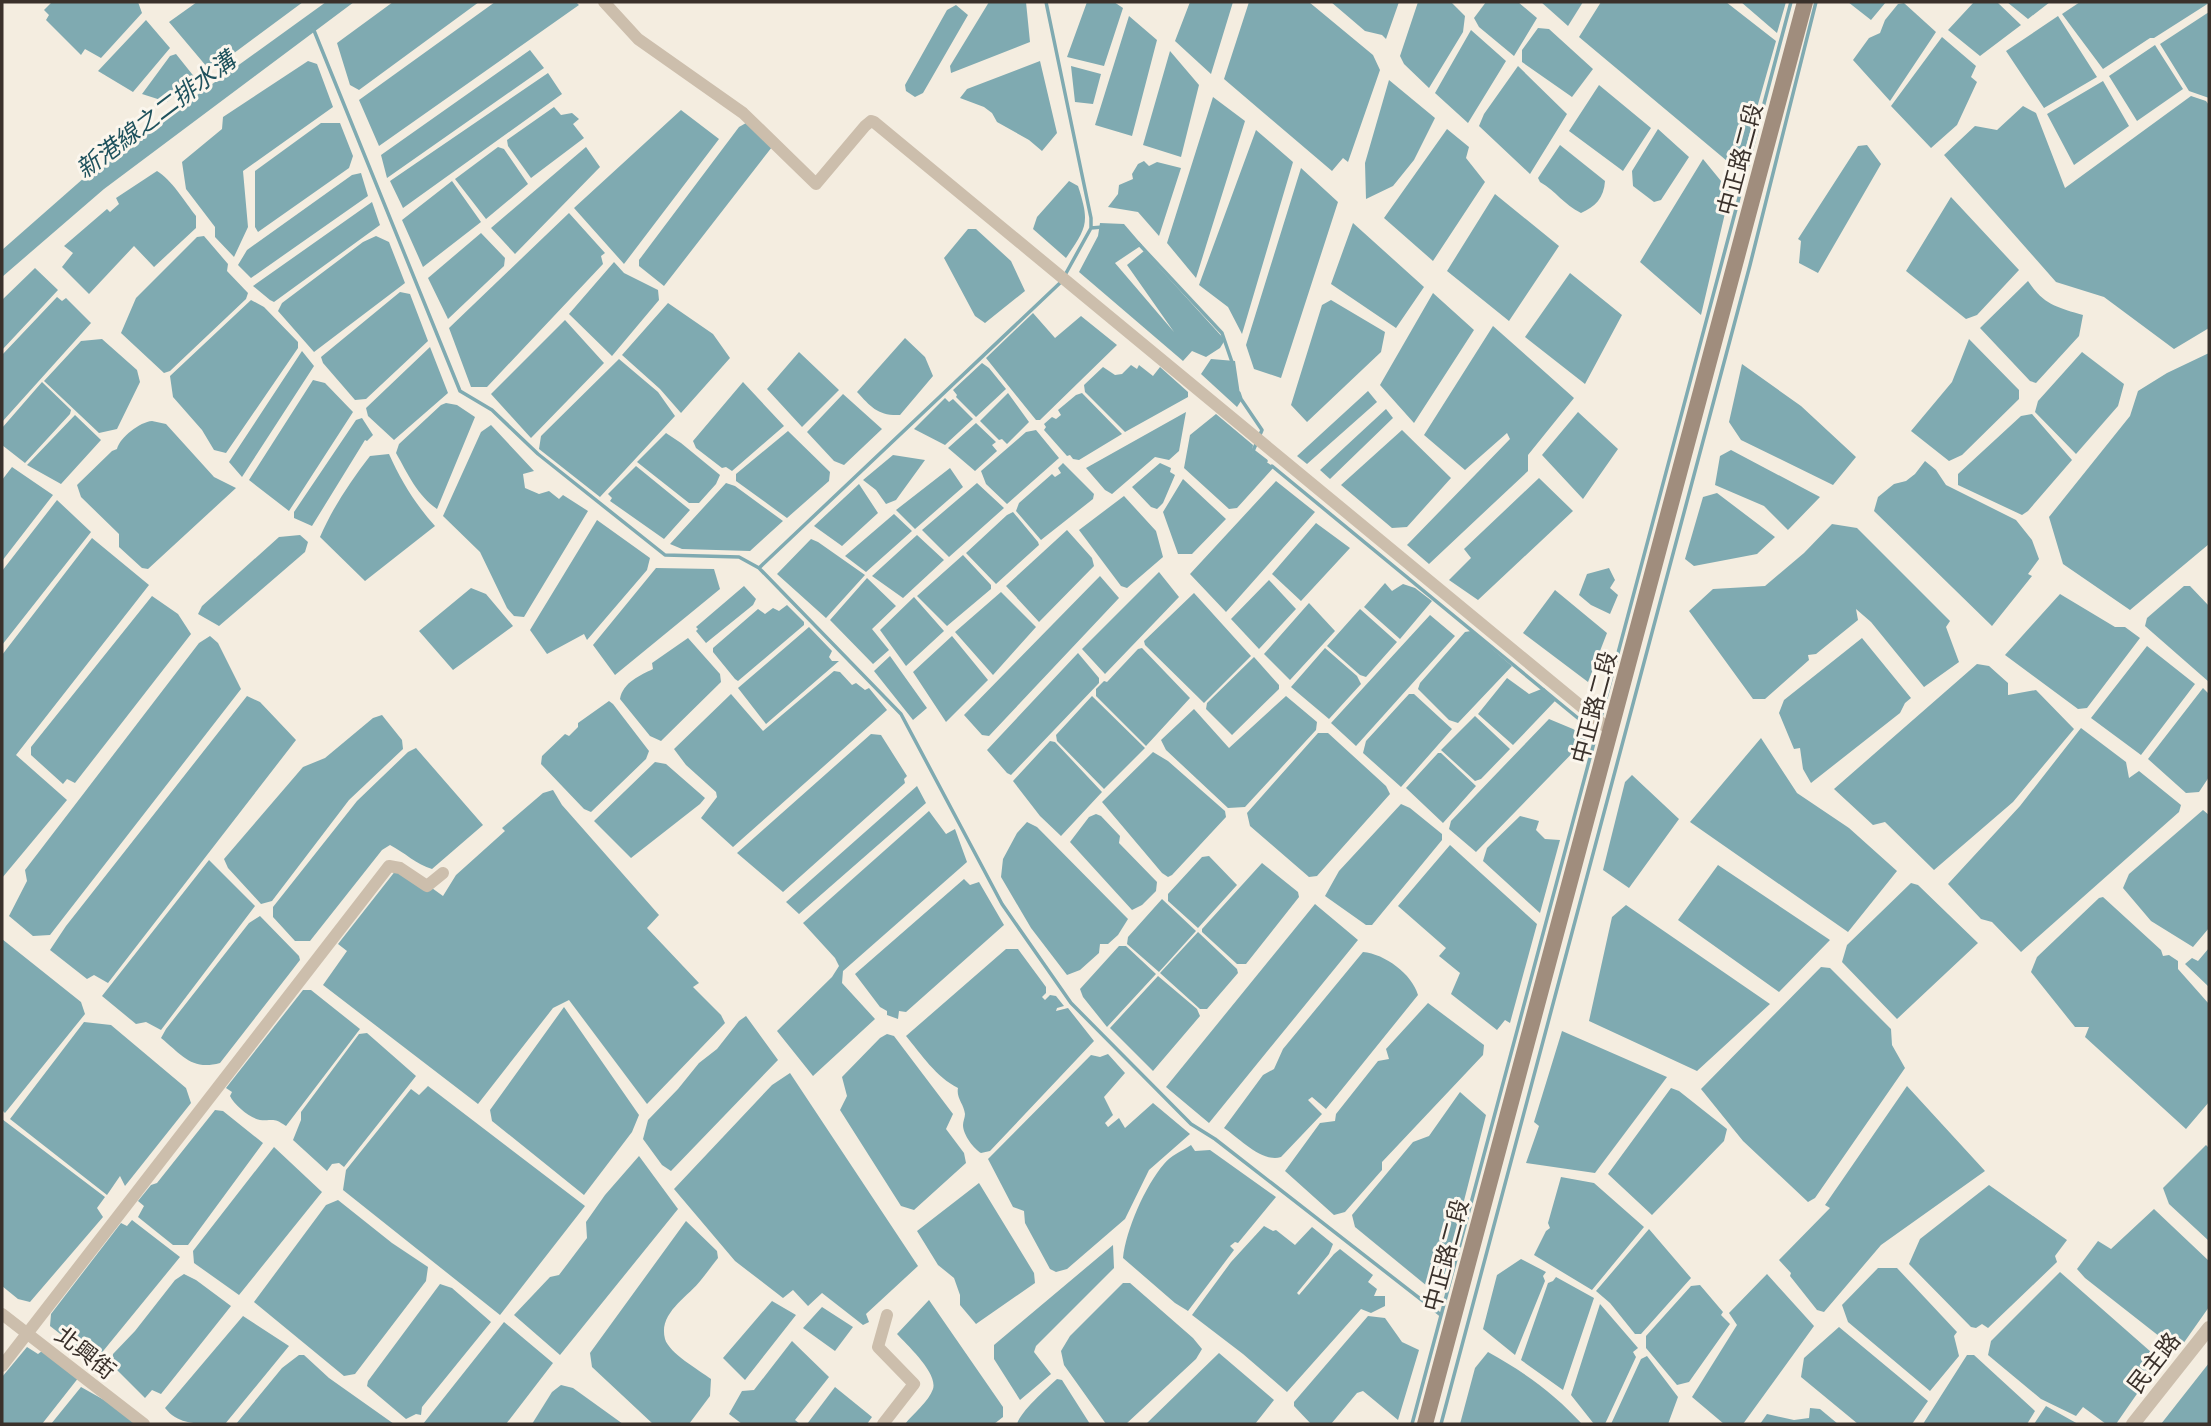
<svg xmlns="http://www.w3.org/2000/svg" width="2211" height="1426" viewBox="0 0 2211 1426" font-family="'Open Sans','Noto Sans TC',sans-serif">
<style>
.water{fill:#7faab1}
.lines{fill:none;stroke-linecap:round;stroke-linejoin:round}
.stream{stroke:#7faab1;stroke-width:3.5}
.minor{stroke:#ccbeac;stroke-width:12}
.tertiary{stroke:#ccbeac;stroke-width:14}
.secondary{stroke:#a08d7d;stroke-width:16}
.labels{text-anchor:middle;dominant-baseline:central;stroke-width:6;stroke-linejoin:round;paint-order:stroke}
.street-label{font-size:23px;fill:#3a312b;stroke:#fbf6ed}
.water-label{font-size:24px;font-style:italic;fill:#1f525d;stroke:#fbf6ed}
</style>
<rect width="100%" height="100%" fill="#f4ede0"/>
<path class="water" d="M 52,2 L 138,2 L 142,13 L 101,58 L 85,49 L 81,55 L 46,20 L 49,15 L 44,10 Z
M 197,2 L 303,2 L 218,65 L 207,67 L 169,22 Z
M 326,2 L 354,2 L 104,189 L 2,277 L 2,250 L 93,170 Z
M 393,2 L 479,2 L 359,90 L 350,85 L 337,43 Z
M 495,2 L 576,2 L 579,5 L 379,146 L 359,100 Z
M 989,2 L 1026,2 L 1030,42 L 951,73 L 950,66 Z
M 1087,2 L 1114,2 L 1123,8 L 1104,66 L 1067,57 Z
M 1190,2 L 1233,2 L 1211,74 L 1175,41 Z
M 1249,2 L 1309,2 L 1373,55 L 1380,70 L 1348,162 L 1343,158 L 1332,171 L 1224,79 Z
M 1331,2 L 1399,2 L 1386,39 L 1382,35 L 1365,31 Z
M 1418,2 L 1451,2 L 1465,16 L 1463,32 L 1429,88 L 1404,64 L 1400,56 Z
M 1486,2 L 1518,2 L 1537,18 L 1514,56 L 1479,27 L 1474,18 Z
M 1541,2 L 1583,2 L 1568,26 Z
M 1601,2 L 1726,2 L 1776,41 L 1739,171 L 1579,37 Z
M 1741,2 L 1786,2 L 1777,33 Z
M 1848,2 L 1886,2 L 1871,20 Z
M 1974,2 L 1997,2 L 2021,25 L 1980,56 L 1948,30 Z
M 2007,2 L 2050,2 L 2028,19 Z
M 2080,2 L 2209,2 L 2209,3 L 2154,38 L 2150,38 L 2103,69 L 2062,14 Z
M 1904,3 L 1936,32 L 1890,101 L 1853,60 L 1869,38 L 1880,33 L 1885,20 L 1898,4 Z
M 956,5 L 968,15 L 923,93 L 915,97 L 906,91 L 905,85 L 947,10 Z
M 2209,12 L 2209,98 L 2189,91 L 2160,44 Z
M 1129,16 L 1157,40 L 1132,136 L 1095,125 Z
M 2058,16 L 2097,77 L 2044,108 L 2006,51 Z
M 146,20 L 170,48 L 133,92 L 98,71 Z
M 1538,28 L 1549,29 L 1593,69 L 1572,97 L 1522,62 L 1522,50 Z
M 1471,30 L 1506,61 L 1468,123 L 1435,93 Z
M 1942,37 L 1976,66 L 1971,77 L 1977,82 L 1957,125 L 1931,148 L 1891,106 Z
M 2155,45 L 2183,89 L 2137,121 L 2109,76 Z
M 530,50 L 544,68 L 387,178 L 381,155 Z
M 1170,51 L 1199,85 L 1181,157 L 1143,145 Z
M 176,54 L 196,79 L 167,102 L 142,94 L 170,56 Z
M 308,61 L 317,64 L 333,107 L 243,171 L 248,227 L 234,257 L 215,237 L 215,227 L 186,189 L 182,162 L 222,129 L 223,117 Z
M 1040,61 L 1057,133 L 1042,151 L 1029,140 L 997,122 L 992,113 L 984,107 L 960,98 L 967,89 Z
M 1071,66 L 1101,74 L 1093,104 L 1075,102 Z
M 1518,66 L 1567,114 L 1530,174 L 1479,126 L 1484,114 Z
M 548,73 L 562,94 L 403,208 L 390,181 Z
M 1389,80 L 1435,118 L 1414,160 L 1393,186 L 1366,199 L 1365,163 Z
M 2103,81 L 2129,126 L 2074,165 L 2047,114 Z
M 1599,85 L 1651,128 L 1623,171 L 1569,131 Z
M 2191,96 L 2206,101 L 2209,105 L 2209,328 L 2174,349 L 2104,297 L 2056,282 L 1944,155 L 1975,126 L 1997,130 L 2023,106 L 2036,113 L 2065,188 Z
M 1213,97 L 1245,121 L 1196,278 L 1167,243 Z
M 554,107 L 561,115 L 572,113 L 579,119 L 573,124 L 584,138 L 531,178 L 508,146 L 507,140 Z
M 681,110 L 719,139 L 624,264 L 574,208 Z
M 321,123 L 340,123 L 353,156 L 349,168 L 258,232 L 255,227 L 255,171 Z
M 746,123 L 772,147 L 664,286 L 639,266 L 639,260 L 739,127 Z
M 1447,129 L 1469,147 L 1466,158 L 1485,182 L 1433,261 L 1384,218 Z
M 1658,129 L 1689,157 L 1661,200 L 1654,202 L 1633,186 L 1632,171 Z
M 1256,130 L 1293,162 L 1242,334 L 1228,307 L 1199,285 Z
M 1560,145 L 1605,181 C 1604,198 1595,207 1581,213 C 1563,204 1557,192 1540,182 L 1538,178 Z
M 1867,145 L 1881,164 L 1818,273 L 1799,263 L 1801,241 L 1798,239 L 1858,146 Z
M 498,147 L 504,149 L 528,184 L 486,219 L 455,179 Z
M 586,147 L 600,167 L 515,254 L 491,228 Z
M 1703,159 L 1730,192 L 1701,315 L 1640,262 Z
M 1144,161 L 1149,166 L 1157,162 L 1181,168 L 1159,236 L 1138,212 L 1108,207 L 1118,194 L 1119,185 L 1133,179 L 1132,174 L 1138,164 Z
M 1301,168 L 1338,202 L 1281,378 L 1254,369 L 1246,345 Z
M 157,171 C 171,179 185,202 196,216 L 196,228 L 154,267 L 134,246 L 89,294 L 62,267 L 73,253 L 64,246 L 107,209 L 110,212 L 119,204 L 116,198 Z
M 361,173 L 368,196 L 251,278 L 238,265 L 247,250 L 352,175 Z
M 452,181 L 481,222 L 423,267 L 402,220 Z
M 1069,181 L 1078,186 C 1090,223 1087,227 1066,258 L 1033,229 L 1037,217 Z
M 1495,194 L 1559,246 L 1509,321 L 1447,271 Z
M 1951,197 L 2019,270 L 1977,315 L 1966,319 L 1906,271 Z
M 372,202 L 380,225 L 274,302 L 270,300 L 253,286 Z
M 569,213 L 605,253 L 601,256 L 603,264 L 487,387 L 471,387 L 449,328 Z
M 1100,223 L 1124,224 L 1142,245 L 1115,263 L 1174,332 L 1127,265 L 1144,251 L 1225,340 L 1220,348 L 1206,357 L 1192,351 L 1183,361 L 1079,272 L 1098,236 Z
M 1353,223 L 1424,287 L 1396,328 L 1331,284 Z
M 968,229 L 976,229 L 1011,261 L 1025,291 L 985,323 L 975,316 L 944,258 Z
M 481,233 L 505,258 L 504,266 L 448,319 L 428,278 Z
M 204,236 L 228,264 L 227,271 L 248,293 L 246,299 L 170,371 L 164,373 L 121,333 L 136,298 L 197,237 Z
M 376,236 L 389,242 L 405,283 L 314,352 L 278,311 L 282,303 L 363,242 Z
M 614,262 L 624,273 L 658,290 L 659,300 L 612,356 L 569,314 Z
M 35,268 L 58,290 L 2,350 L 2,300 Z
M 1570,273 L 1622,315 L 1585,384 L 1525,337 Z
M 2028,281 C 2044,305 2057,307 2083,315 L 2079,336 L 2036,383 L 2030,381 L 1980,328 Z
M 400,292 L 410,294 L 428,341 L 366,399 L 355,400 L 323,363 L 321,357 Z
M 1433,293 L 1474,330 L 1414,423 L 1380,385 Z
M 57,297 L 62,301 L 66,298 L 91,323 L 2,422 L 2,355 Z
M 251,300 L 264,307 L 298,342 L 298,348 L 226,453 L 214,450 L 202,430 L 173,397 L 170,376 Z
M 1331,300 L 1385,332 L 1381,352 L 1307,422 L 1291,405 L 1322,305 Z
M 668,303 L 713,334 L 730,358 L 681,413 L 660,389 L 622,355 Z
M 1033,313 L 1055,338 L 1081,316 L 1117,345 L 1040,420 L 1036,420 L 986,358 Z
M 565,320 L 604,363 L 531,438 L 491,394 Z
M 1493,326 L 1574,398 L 1528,455 L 1528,471 L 1429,564 L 1407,545 L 1510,439 L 1507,433 L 1465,470 L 1424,435 Z
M 905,338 L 925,357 L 933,376 L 900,415 C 878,416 871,407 857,392 Z
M 102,339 L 137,370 L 140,382 L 117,429 L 99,433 L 44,381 L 81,341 Z
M 1969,339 L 2019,390 L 2019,399 L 1962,455 L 1949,461 L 1911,431 L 1952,382 Z
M 430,347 L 448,393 L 394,440 L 368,416 L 366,408 Z
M 302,351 L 314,366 L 242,477 L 229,462 Z
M 799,352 L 839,390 L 802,427 L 767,389 Z
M 2082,352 L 2124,384 L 2118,406 L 2076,454 L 2035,412 L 2038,401 Z
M 2209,353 L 2209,544 L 2130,610 L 2063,564 L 2049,517 L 2130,416 L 2138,391 L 2167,373 Z
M 619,359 L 658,392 L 675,416 L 600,497 L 539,449 L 541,436 Z
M 1211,359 L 1235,361 L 1241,401 L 1237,407 L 1201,374 Z
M 982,363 L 989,368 L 1006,389 L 976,417 L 956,397 L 957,395 L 953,390 Z
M 1742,364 L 1801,406 L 1856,457 L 1833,485 L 1741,440 L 1729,422 Z
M 1131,365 L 1137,369 L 1139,365 L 1153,376 L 1160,367 L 1188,392 L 1188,397 L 1125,432 L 1085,392 L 1084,385 L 1103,367 L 1115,375 L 1122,374 Z
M 313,380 L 325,383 L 353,412 L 289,511 L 249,480 Z
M 42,382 L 71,410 L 70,414 L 25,463 L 2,445 L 2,428 Z
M 743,382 L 784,426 L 732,471 L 726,467 L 722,468 L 696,448 L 693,441 Z
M 1368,391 L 1377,402 L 1307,464 L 1297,456 Z
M 1008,393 L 1029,422 L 1007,444 L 1002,439 L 999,440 L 980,421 Z
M 1082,393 L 1122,434 L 1079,460 L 1073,459 L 1070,455 L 1067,456 L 1044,430 L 1046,427 L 1044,424 L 1052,417 L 1056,419 L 1061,415 L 1058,410 L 1076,395 Z
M 843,394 L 882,429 L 844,465 L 834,461 L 807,432 Z
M 945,398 L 949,402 L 953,399 L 973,419 L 945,445 L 914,429 Z
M 446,403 L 457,405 L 475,417 L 437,509 C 417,495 408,474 396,453 L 399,444 L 441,405 Z
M 1386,409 L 1393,418 L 1330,479 L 1320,470 Z
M 1186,412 L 1179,451 L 1169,460 L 1155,457 L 1112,494 L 1105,490 L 1086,468 Z
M 1578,412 L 1618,449 L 1583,499 L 1542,455 Z
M 1216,414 L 1253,445 L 1252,452 L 1274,467 L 1237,508 L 1229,509 L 1184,468 L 1190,435 Z
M 2032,414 L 2072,460 L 2028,511 L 2022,515 L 1958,485 L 1958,474 L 2021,416 Z
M 75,415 L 101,440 L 61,484 L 27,465 Z
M 362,418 L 373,435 L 367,441 L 365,440 L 312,526 L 294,518 L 294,512 L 356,420 Z
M 152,421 L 166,424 L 214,477 L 236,488 L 148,569 L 142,568 L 119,547 L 119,534 L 81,497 L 77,485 L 112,451 L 117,449 C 120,437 140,422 152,421 Z
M 976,423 L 996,442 L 992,445 L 997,451 L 975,471 L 948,448 Z
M 491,425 L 534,471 L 523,474 L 525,488 L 539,494 L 549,491 L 559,499 L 563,495 L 588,511 L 524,617 L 514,616 L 507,608 L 480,552 L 443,516 L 481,432 Z
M 1036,430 L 1059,458 L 1007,504 L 986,484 L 981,471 L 1026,432 Z
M 1402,430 L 1451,478 L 1407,527 L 1392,528 L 1341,485 Z
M 788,431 L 830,472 L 829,481 L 787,518 L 736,481 L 736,474 Z
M 666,433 L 681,443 L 720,475 L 716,484 L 699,503 L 689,503 L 637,462 Z
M 1731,450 L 1820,497 L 1788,530 L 1764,506 L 1715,485 L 1720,456 Z
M 389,454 C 401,481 416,505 435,526 L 365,581 L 320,537 C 333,507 350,482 370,456 Z
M 893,455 L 925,460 L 896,500 L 886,504 L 876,490 L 863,480 Z
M 1925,461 L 1936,470 L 1946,485 L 2016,520 L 2032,540 L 2039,559 L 2028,574 L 2032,576 L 1992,626 L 1874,511 L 1878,497 L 1894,484 L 1906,481 L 1915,474 Z
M 1063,463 L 1094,494 L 1093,499 L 1041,540 L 1016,511 L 1019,503 L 1052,474 L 1055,477 L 1061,473 L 1058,468 Z
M 1160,463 L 1171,468 L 1170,472 L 1175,475 L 1163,503 L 1157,509 L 1151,507 L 1132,487 Z
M 636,466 L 690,510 L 664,539 L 610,501 L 612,498 L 608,494 Z
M 12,467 L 53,495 L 2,561 L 2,480 Z
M 950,468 L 963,487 L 915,529 L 896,510 Z
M 1539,478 L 1573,511 L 1478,600 L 1449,580 L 1471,558 L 1464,549 Z
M 1183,479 L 1226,519 L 1192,554 L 1178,554 L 1163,512 Z
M 1276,481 L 1315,512 L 1226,612 L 1190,574 Z
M 726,483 L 735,486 L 783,521 L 750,551 L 682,549 L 670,544 Z
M 977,483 L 1004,508 L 949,557 L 922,530 Z
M 859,484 L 878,513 L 842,546 L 814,526 Z
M 1717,493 L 1775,537 L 1757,554 L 1694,566 L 1685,559 L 1703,497 Z
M 1124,496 L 1156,531 L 1163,557 L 1127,588 L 1121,586 L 1079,530 Z
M 57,500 L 91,532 L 2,645 L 2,571 Z
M 1013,512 L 1038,542 L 1039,545 L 996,584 L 966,553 L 1007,515 Z
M 894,514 L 912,531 L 866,572 L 845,556 Z
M 597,520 L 650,558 L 647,570 L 587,640 L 584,634 L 547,654 L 530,630 Z
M 1316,523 L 1350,548 L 1301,601 L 1272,574 Z
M 1832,524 L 1857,528 L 1950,621 L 1946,627 L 1959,662 L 1924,687 L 1871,622 L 1856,609 L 1858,620 L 1816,654 L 1808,655 L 1809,660 L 1765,699 L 1753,699 L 1689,611 L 1713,589 L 1765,586 L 1804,553 Z
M 1067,530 L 1092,558 L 1094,566 L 1039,622 L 1006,586 Z
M 300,535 L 308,542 L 305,552 L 219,626 L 198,614 L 202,606 L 279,537 Z
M 917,535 L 944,560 L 903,598 L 872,576 Z
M 92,538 L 149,585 L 16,755 L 67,800 L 2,878 L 2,655 Z
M 811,539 L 818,542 L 865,575 L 826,618 L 777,574 Z
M 963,555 L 991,585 L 991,589 L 947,626 L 917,596 Z
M 656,568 L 714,569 L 720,589 L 615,675 L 593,645 Z
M 1609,568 L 1615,580 L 1610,588 L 1618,595 L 1610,614 L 1591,605 L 1579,595 L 1587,574 Z
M 1159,572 L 1179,597 L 1105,674 L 1082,649 Z
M 1100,576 L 1119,598 L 989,736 L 982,735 L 964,715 Z
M 867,578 L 896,606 L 872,629 L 889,650 L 873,664 L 830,620 Z
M 1269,580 L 1296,609 L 1259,649 L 1231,619 Z
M 1385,583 L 1392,591 L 1403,584 L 1415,588 L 1432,601 L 1400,639 L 1364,607 Z
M 744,586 L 756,599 L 753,605 L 706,643 L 696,631 L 698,629 L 696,627 Z
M 2184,586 L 2190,586 L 2209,606 L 2209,682 L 2145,626 L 2147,618 Z
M 471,588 L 486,594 L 513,626 L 453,670 L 419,631 Z
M 1555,590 L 1607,633 L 1588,682 L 1523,633 Z
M 1001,592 L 1036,627 L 993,675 L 955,632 Z
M 1194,593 L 1251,656 L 1204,703 L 1145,645 L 1144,641 Z
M 2060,594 L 2115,627 L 2125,627 L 2140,638 L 2087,708 L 2078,709 L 2005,655 Z
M 152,596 L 178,614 L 191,634 L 75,783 L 67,779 L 63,784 L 31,755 L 31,747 Z
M 914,597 L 944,631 L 906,666 L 880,630 Z
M 1309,603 L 1335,631 L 1290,680 L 1264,654 Z
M 787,605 L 804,622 L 804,625 L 738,681 L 735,679 L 713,652 L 713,648 L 758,609 L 765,614 L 773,608 L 779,611 Z
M 1360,609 L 1397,642 L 1366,677 L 1360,675 L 1327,646 Z
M 1430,615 L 1455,636 L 1356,746 L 1331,723 Z
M 809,627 L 832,651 L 829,657 L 832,661 L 839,661 L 766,724 L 738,688 Z
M 1471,631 L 1512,666 L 1458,723 L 1449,720 L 1418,689 L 1420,683 L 1465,632 Z
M 210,636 L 218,643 L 241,689 L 50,935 L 33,936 L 9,916 L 27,881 L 25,870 L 199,643 Z
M 952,636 L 988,680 L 946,722 L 913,672 Z
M 688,638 L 720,674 L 721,682 L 661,741 L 650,736 L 620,699 C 623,682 641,675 653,669 L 652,663 Z
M 1862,638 L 1911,698 L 1905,703 L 1900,713 L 1811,783 L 1803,769 L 1800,748 L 1794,749 L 1779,713 L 1784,700 Z
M 2147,646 L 2195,684 L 2141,755 L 2091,718 Z
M 1142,648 L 1190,698 L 1146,746 L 1096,696 L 1096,689 L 1104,681 L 1107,682 L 1138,649 Z
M 1325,648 L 1357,676 L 1361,684 L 1329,719 L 1291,687 Z
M 1078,653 L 1099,678 L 1099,683 L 1011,775 L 1007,773 L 987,750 Z
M 890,656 L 927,708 L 913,720 L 874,671 Z
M 1254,657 L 1279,685 L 1279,689 L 1232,735 L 1206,709 L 1207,703 Z
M 1977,664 L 1989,666 L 2008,683 L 2008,695 L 2036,690 L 2074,729 L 2013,802 L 1934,870 L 1885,822 L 1873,825 L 1834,789 Z
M 834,671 L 840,672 L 852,685 L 856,683 L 865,690 L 869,688 L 887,710 L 733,847 L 701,818 L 717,797 L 716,792 L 686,765 L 674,749 L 731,694 L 763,731 Z
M 1507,678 L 1529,694 L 1544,688 L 1555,701 L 1513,745 L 1478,714 Z
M 2203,688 L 2209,694 L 2209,777 L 2199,792 L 2186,793 L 2148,759 Z
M 1409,694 L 1414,694 L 1452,729 L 1401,787 L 1363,753 L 1366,741 Z
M 247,696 L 260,702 L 296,740 L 108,983 L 94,975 L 87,979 L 50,950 L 66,926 Z
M 1092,696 L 1145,748 L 1104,789 L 1057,741 L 1056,735 Z
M 1286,696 L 1317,722 L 1316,730 L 1245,807 L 1228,808 L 1166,750 L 1161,740 L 1194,709 L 1229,748 Z
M 609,701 L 613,704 L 649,751 L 646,759 L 591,812 L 584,809 L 541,764 L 542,756 L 565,734 L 569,736 L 578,727 L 578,723 Z
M 382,715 L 402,740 L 403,749 L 349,800 L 272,901 L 261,904 L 228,868 L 224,859 L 303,767 L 325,758 L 373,718 Z
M 1475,716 L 1510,749 L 1481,779 L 1475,781 L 1441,750 Z
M 1549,719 L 1573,729 L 1587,738 L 1476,852 L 1449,829 L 1451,821 Z
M 2081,728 L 2126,762 L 2129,778 L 2139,771 L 2181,805 L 2179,812 L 2021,952 L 1992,922 L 1981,919 L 1948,884 L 2020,806 Z
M 1318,733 L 1328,733 L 1386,786 L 1390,794 L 1317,876 L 1309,877 L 1250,826 L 1247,813 Z
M 871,734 L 881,735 L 907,776 L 904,779 L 905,783 L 783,892 L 737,853 Z
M 1761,738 L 1797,793 L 1849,828 L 1897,871 L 1848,932 L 1690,822 Z
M 1050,741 L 1055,742 L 1102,792 L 1061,836 L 1040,816 L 1013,781 Z
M 416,748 L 483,825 L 432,869 C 417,865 404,852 390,845 L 382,850 L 310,941 L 295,941 L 273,917 L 273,907 L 357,801 L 408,752 Z
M 1153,752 L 1168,761 L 1225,811 L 1226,817 L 1172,875 L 1168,877 L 1162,873 L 1102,802 Z
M 1438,753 L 1441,753 L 1476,786 L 1443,823 L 1406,788 Z
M 655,762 L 666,764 L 705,798 L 700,804 L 631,858 L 594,821 Z
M 1632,775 L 1679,819 L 1629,888 L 1603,870 L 1625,782 Z
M 917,786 L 926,803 L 799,914 L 786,902 Z
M 553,790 L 562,805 L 659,915 L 647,928 L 699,983 L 693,987 L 721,1015 L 725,1023 L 647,1104 L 569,1000 L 553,1008 L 478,1104 L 323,985 L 347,951 L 338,944 L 400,865 L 443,896 L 456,875 L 505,831 L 502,828 L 543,793 Z
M 1401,804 L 1410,808 L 1442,834 L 1442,840 L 1372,925 L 1366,925 L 1325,896 L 1339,871 Z
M 2203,810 L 2209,815 L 2209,928 L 2193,947 L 2151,921 L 2123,888 L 2129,874 Z
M 929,811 L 946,834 L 955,829 L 967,862 L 843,971 L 842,983 L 875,1019 L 813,1076 L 777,1031 L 832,977 L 839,966 L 835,958 L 803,923 Z
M 1096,814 L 1101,816 L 1120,836 L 1119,843 L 1157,882 L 1156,891 L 1142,905 L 1132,910 L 1070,842 L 1089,817 Z
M 1520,816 L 1539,821 L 1536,830 L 1545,839 L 1560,840 L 1540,913 L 1483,861 L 1487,848 Z
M 1027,822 L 1037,827 L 1128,919 L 1118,935 L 1108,944 L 1100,944 L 1099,953 L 1080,970 L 1067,975 L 1031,928 L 1001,877 L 1003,859 L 1017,833 Z
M 1450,845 L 1537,924 L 1510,1023 L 1505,1020 L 1497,1030 L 1451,994 L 1460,973 L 1439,956 L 1446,948 L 1398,906 Z
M 1209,856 L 1237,885 L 1198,928 L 1168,901 L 1168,894 L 1202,857 Z
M 209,860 L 255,906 L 161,1030 L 146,1022 L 136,1024 L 102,996 Z
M 1262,863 L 1298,892 L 1299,897 L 1246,964 L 1237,964 L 1202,932 L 1202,929 Z
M 1718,865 L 1830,940 L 1779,992 L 1678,920 Z
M 964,879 L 970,885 L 979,882 L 1004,925 L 906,1012 L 899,1011 L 898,1019 L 887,1015 L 887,1011 L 880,1007 L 855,974 Z
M 1911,883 L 1918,885 L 1978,943 L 1897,1019 L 1842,962 L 1847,945 Z
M 2103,897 L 2161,950 L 2163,956 L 2169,955 L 2178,961 L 2178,969 L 2209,1004 L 2209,1102 L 2186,1129 L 2085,1037 L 2089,1027 L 2075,1027 L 2031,972 L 2037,957 L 2099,898 Z
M 1162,899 L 1196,931 L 1159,972 L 1127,944 L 1128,937 Z
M 1315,904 L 1358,940 L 1209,1123 L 1166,1087 Z
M 1626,905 L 1770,1004 L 1697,1071 L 1589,1021 L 1612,917 Z
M 260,916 L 299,956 L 300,960 L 220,1063 C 192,1071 182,1055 161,1038 L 166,1029 L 249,923 Z
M 1198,932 L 1237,969 L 1238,973 L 1207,1009 L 1200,1009 L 1160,973 Z
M 2,939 L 81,1002 L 85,1014 L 5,1113 L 2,1110 Z
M 1119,946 L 1126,946 L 1156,974 L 1107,1027 L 1083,997 L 1080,989 Z
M 2209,948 L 2209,987 L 2185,964 L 2192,958 L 2198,961 Z
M 1006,949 L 1018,949 L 1046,987 L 1046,993 L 1042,997 L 1045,1000 L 1050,995 L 1056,996 L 1064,1006 L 1057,1008 L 1056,1011 L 1068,1008 L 1094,1041 L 990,1151 L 981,1153 C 974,1149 963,1135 963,1125 C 963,1121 965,1118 965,1114 C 964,1104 956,1098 958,1088 C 936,1077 921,1054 906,1036 Z
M 1363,952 C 1385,954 1412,974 1418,995 L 1326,1109 L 1312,1097 L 1308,1100 L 1322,1114 L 1281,1157 C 1262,1163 1239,1138 1224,1128 L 1263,1075 L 1274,1069 L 1283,1049 Z
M 1821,967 L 1830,968 L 1891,1029 L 1892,1045 L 1905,1068 L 1815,1198 L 1808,1202 L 1743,1141 L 1701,1089 Z
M 1158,976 L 1197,1009 L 1200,1016 L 1153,1071 L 1110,1028 Z
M 303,990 L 311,990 L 360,1029 L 286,1126 C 273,1117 274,1121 260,1120 C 250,1118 234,1105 230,1096 L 232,1092 L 226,1088 Z
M 1428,1003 L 1484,1045 L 1483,1055 L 1382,1162 L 1382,1170 L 1345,1212 L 1334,1215 L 1285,1171 L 1320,1123 L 1335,1121 L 1336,1114 L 1378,1061 L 1389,1059 L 1386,1049 Z
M 564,1007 L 639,1115 L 632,1132 L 584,1195 L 492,1121 L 490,1110 Z
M 746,1016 L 778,1060 L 671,1171 L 662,1165 L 643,1139 L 648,1120 L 678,1089 L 699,1063 L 717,1049 L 739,1021 Z
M 84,1022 L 111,1025 L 186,1088 L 191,1103 L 125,1186 L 120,1176 L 107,1195 L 10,1119 Z
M 1562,1031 L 1667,1077 L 1595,1173 L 1526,1163 L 1539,1126 L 1534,1122 Z
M 367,1033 L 416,1076 L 344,1167 L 339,1163 L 332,1164 L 327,1171 L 293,1140 L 301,1120 L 301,1112 L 359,1034 Z
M 887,1034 L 894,1036 L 953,1114 L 946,1129 L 964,1153 L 966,1163 L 914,1210 L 901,1206 L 840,1110 L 847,1096 L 842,1077 L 880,1038 Z
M 1108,1054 L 1125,1073 L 1104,1097 L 1113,1115 L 1105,1123 L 1108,1127 L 1119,1118 L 1125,1128 L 1153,1103 L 1190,1134 L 1149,1170 L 1125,1219 L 1067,1269 L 1056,1272 L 1050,1269 L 1025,1223 L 1024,1211 L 1013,1207 L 988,1159 L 1091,1055 L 1100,1057 Z
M 790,1073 L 918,1266 L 866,1314 L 869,1322 L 863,1325 L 822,1293 L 808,1306 L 793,1290 L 783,1298 L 735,1261 L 674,1189 L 772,1085 Z
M 428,1086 L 585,1206 L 500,1315 L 343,1190 L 346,1170 L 411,1089 L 419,1095 Z
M 1907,1086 L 1985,1171 L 1881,1245 L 1824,1312 L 1817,1310 L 1790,1276 L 1791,1273 L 1779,1260 L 1830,1208 L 1825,1205 Z
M 1671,1088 L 1679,1091 L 1727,1129 L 1724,1141 L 1652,1215 L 1608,1174 Z
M 1460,1092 L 1486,1115 L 1447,1267 L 1441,1284 L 1427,1286 L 1355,1227 L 1352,1215 L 1413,1142 L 1429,1136 Z
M 215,1110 L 223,1111 L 263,1143 L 188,1245 L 173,1245 L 138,1217 L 144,1206 L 138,1201 L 151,1185 L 157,1183 Z
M 2,1119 L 105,1197 L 97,1208 L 103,1217 L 30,1302 L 18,1299 L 2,1286 Z
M 1191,1145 L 1195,1151 L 1210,1150 L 1276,1197 L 1238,1243 L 1235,1242 L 1230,1246 L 1234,1250 L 1188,1311 L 1175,1303 L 1123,1258 C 1126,1230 1145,1186 1164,1164 C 1170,1156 1182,1151 1191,1145 Z
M 2206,1145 L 2209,1148 L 2209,1241 L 2169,1204 L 2163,1188 Z
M 274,1147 L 322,1192 L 239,1295 L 194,1263 L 193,1251 Z
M 639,1156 L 678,1209 L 560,1355 L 514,1315 L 550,1277 L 559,1275 L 587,1238 L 586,1222 L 605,1195 Z
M 1561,1177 L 1594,1183 L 1644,1227 L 1592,1290 L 1534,1255 L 1546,1231 L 1550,1228 L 1548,1223 Z
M 979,1183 L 1034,1273 L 1035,1283 L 976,1324 L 960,1305 L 960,1295 L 954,1278 L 938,1265 L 917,1231 Z
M 1989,1185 L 2067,1240 L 2055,1256 L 2057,1262 L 1988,1328 L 1982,1324 L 1976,1328 L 1971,1327 L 1909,1264 L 1920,1239 Z
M 338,1200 L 392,1243 L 428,1267 L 426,1281 L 355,1374 L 344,1376 L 254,1302 L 326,1205 Z
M 2154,1209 L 2209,1261 L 2209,1307 L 2178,1351 L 2085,1278 L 2077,1269 L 2098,1241 L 2111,1249 Z
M 132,1220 L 180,1257 L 95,1361 L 50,1326 L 51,1314 L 121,1223 L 127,1226 Z
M 686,1221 L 717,1251 L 718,1258 C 712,1265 707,1273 701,1280 C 688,1297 658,1313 665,1339 C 669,1353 699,1370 711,1379 L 710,1396 L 689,1424 L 653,1424 L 592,1367 L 590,1353 Z
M 1264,1226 L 1273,1231 L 1276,1230 L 1295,1245 L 1312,1227 L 1333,1244 L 1329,1254 L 1297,1293 L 1299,1295 L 1334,1254 L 1340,1249 L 1373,1275 L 1368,1282 L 1377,1289 L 1374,1296 L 1385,1296 L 1385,1306 L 1371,1313 L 1361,1309 L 1287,1392 L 1243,1354 L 1192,1315 L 1231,1262 Z
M 1649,1229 L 1691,1278 L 1641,1334 L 1635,1334 L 1610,1303 L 1596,1291 Z
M 1113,1245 L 1114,1268 L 1036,1346 L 1034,1352 L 1051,1374 L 1020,1400 L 994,1359 L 994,1345 Z
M 1521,1259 L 1546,1272 L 1543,1276 L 1545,1281 L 1515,1355 L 1483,1329 L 1497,1275 Z
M 1878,1268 L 1897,1268 L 1957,1332 L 1954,1336 L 1959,1356 L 1930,1391 L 1848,1322 L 1842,1305 Z
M 2060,1272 L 2151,1352 L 2157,1365 L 2116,1424 L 2106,1424 L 2083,1407 L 2076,1416 L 2041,1399 L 1988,1355 L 1991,1341 Z
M 184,1274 L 196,1280 L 231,1306 L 161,1394 L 152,1390 L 145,1398 L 112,1365 L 113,1354 L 135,1331 L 175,1280 Z
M 1767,1274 L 1814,1326 L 1743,1424 L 1724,1424 L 1692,1397 L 1737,1325 L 1729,1313 Z
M 1556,1277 L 1594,1298 L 1563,1390 L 1521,1360 L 1548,1283 L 1553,1281 Z
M 1123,1283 L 1130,1283 L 1193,1338 L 1202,1349 L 1196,1359 L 1126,1424 L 1106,1424 L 1064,1365 L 1061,1351 L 1070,1336 Z
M 440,1284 L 452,1288 L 491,1322 L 422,1407 L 421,1415 L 416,1414 L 406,1419 L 367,1386 L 368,1381 Z
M 1700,1285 L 1723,1312 L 1721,1315 L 1730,1324 L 1689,1382 L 1677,1385 L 1646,1348 L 1646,1336 L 1691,1286 Z
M 929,1300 L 1003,1407 L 1003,1417 L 994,1424 L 905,1424 C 913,1414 929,1401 933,1389 C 938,1373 907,1345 897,1334 Z
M 772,1301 L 796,1315 L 745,1380 L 723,1358 Z
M 1600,1304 L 1638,1348 L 1633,1352 L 1636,1357 L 1605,1424 L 1594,1424 L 1571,1395 Z
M 822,1307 L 853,1327 L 835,1351 L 803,1328 Z
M 243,1316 L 289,1346 L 225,1424 C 201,1424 179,1426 165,1408 Z
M 1368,1316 L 1385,1318 L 1402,1342 L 1419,1350 L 1398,1420 L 1363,1391 L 1357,1393 L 1331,1424 L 1311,1424 L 1294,1406 L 1294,1402 Z
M 504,1322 L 553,1363 L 506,1424 L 423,1424 Z
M 1839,1327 L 1928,1401 L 1912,1424 L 1858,1424 L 1801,1377 L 1804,1358 Z
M 792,1341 L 829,1377 L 795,1420 L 800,1424 L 742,1424 L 729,1414 L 742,1391 L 754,1390 Z
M 27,1347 L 38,1354 L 42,1351 L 79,1377 L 42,1424 L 2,1424 L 2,1377 Z
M 1488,1352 C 1523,1371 1556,1395 1582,1424 L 1460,1424 L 1475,1368 Z
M 1219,1353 L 1274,1400 L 1255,1424 L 1146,1424 Z
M 299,1355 L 304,1355 L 329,1378 L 394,1424 L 236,1424 L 282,1368 Z
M 1967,1355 L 1974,1355 L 2035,1411 L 2027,1424 L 1923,1424 Z
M 1647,1356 L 1678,1397 L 1668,1424 L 1611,1424 L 1641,1359 Z
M 2209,1363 L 2209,1424 L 2161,1424 Z
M 1057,1379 L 1062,1380 L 1090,1424 L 1017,1424 C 1021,1411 1046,1389 1057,1379 Z
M 561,1385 L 573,1388 L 623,1424 L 532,1424 L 552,1392 Z
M 81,1387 L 138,1419 L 134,1424 L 51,1424 Z
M 835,1387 L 872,1417 L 867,1424 L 807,1424 Z
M 2046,1406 L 2078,1424 L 2034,1424 Z
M 1810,1408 L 1820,1409 L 1838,1424 L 1760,1424 L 1767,1414 L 1794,1420 L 1809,1418 Z"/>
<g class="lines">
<path class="stream" d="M 1046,2 L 1091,218 L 1091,228 L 1065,275
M 313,28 L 460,391 L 492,410 L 538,454 L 665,555 L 739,557 L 759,568 L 901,714 L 1002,904 L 1071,1003 L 1191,1124 L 1215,1139 L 1441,1315
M 1091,228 L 1103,227
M 1138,243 L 1222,333 L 1233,365
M 1239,393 L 1241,399 L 1262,430 L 1253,451 L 1266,461
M 1272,466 L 1596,733
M 759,568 L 1061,282
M 1601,717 L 1791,2
M 1412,1424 L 1599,724
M 1441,1424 L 1750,265 L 1816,2"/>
<path class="minor" d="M 604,2 L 638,39 L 743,113 L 816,184 L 865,126 L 871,121 L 874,122 L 1611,731
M 2,1314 L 144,1424
M 2,1366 L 389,866 L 400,868 L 427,886 L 443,873
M 883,1424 L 914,1384 L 878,1347 L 887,1315"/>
<path class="tertiary" d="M 2133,1424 L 2209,1328"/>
<path class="secondary" d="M 1425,1424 L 1805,2"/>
</g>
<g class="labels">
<g class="street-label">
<text transform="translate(1739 159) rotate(-75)">中正路二段</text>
<text transform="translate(1593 707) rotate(-75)">中正路二段</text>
<text transform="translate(1445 1255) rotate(-75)">中正路二段</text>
<text transform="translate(86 1352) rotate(38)">北興街</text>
<text transform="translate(2153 1362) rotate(-52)">民主路</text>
</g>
<g class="water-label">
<text transform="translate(155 114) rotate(-37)">新港線之二排水溝</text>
</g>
</g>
<rect width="2211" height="1426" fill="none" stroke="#3a312b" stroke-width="7"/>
</svg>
